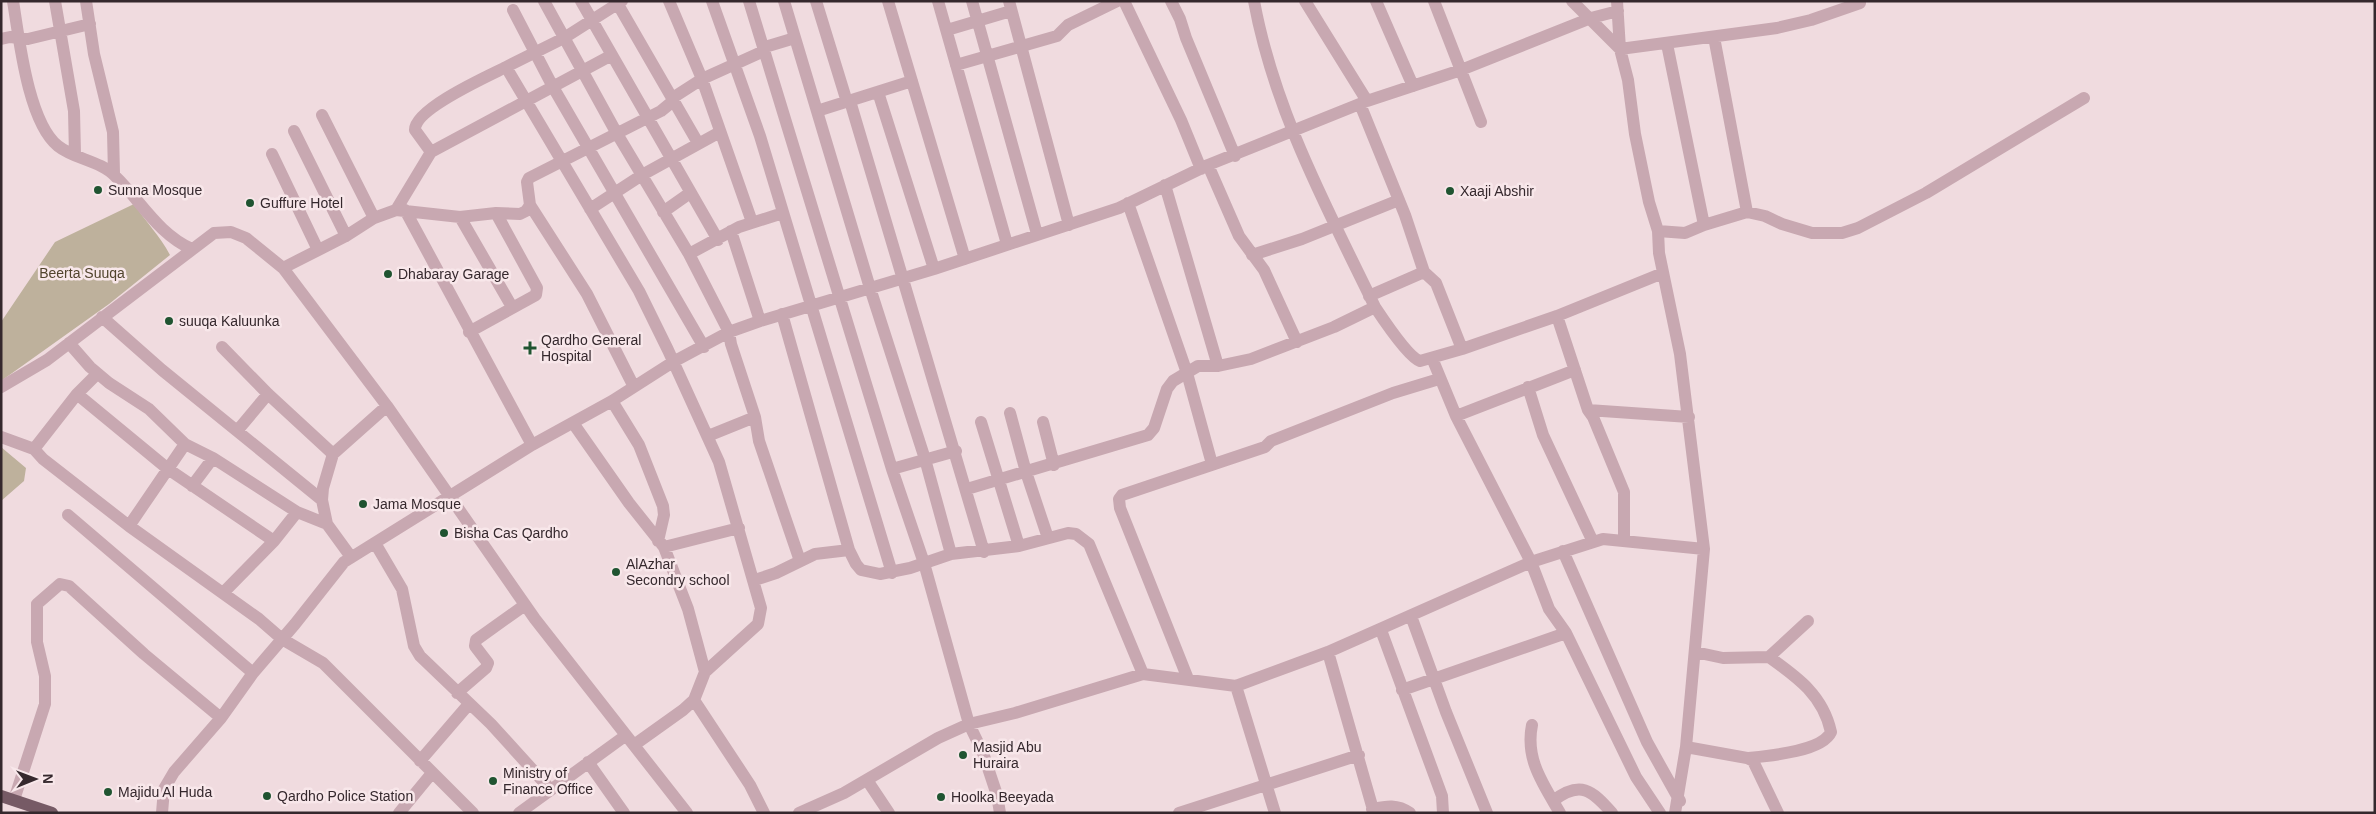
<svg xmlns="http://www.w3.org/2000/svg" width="2376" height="814" viewBox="0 0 2376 814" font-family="Arial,sans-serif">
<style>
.green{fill:#beb19c}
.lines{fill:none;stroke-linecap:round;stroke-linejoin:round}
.minor{stroke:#c8a8b1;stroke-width:12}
.major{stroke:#765a65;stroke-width:12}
.poi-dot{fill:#205431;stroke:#f8e7ea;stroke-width:2}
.labels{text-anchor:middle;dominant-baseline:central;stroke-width:5;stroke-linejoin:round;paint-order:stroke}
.poi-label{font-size:14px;fill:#35282d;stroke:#f8e7ea;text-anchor:start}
.park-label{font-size:14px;fill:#51442d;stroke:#f8e7ea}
</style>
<rect width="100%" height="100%" fill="#f0dbdf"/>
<path class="green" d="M 134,204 C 146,222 160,236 170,255 L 109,304 L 1,381 L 1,322 L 55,242 Z
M 1,447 L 26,468 L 24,481 L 1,501 Z"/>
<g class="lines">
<path class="minor" d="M 13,1 C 19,38 28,122 58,146 C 74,159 101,161 115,176 C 141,201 158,234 192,249
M 55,1 L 74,111 L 75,155
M 86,1 L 94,54 L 113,132 L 114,174
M 544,1 L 616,132 L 689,254 L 729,332 L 731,344 L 755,417 L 759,441 L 800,561
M 581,1 L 718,240
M 616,1 L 698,143
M 669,1 L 702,79 L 752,222
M 712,1 L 760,136 L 892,573
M 749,1 L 892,469 L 924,563 L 969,724 L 983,753 L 997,795 L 1000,813
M 784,1 L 870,288 L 925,459 L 951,554
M 816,1 L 847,102
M 888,1 L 965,259
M 938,1 L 1007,244
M 972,1 L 1037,234
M 1009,1 L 1069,225
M 1124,1 L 1181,120 L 1201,169
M 1171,1 L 1180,19 L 1186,38 L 1235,156
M 1254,1 C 1274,110 1327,208 1375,307
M 1305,1 L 1367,101
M 1376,1 L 1413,86
M 1434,1 L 1481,122
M 1572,1 L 1620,49 L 1777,28 L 1811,20 L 1860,3
M 1617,1 L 1620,49 L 1628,80 L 1635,134 L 1649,202 L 1658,231 L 1659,253 L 1680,354 L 1704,549 L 1686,747 L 1675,813
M 513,10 L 553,87 L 704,347
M 947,30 L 1011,11
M 1714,37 L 1747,212
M 1,39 L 10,37 L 28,39 L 90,24
M 1667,44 L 1704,225
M 765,47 L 795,38
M 956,65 L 1057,36 L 1068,25 L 1117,1
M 506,67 L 564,38 L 622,1
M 878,92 L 934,269
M 850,101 L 984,552
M 1360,104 L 1405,215 L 1424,272 L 1436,283 L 1462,349
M 817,111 L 912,81
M 322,115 L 374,218
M 294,131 L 346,236
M 431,152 L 415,130 C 414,109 488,76 506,67 L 639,291 L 668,350 L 719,462 L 761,608 L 758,624 L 705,672 L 694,700 L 683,710 L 634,745
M 272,154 L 318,250
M 1208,165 L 1239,236 L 1264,270 L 1297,342
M 1165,185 L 1218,366
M 1128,203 L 1187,373 L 1212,464
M 590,209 L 642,175 L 720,132
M 396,210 L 431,152 L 612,55
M 405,210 L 532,445
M 663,212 L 690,193
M 460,217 L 512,307
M 731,231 L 760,321
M 1658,231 L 1685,233 L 1704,225 L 1747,212 L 1765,216 L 1782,224 L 1812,233 L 1842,233 L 1858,228 L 1926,193 L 2084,98
M 689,254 L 739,227 L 783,213
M 1252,255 L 1302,239 L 1399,200
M 283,268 L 346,236 L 374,218 L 396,210 L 460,217 L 496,213 L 520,214 L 526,211 L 530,205
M 1369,296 L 1424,272
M 782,314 L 849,550
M 1557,316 L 1588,410 L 1593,417 L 1624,492 L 1624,541
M 102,317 L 162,370 L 322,500
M 469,332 L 536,295 L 537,288 L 496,213
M 69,343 L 90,367 L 109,383 L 149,409 L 185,444 L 213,458 L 297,512 L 327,524
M 222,347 L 268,394 L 333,454
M 1432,358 L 1456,416 L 1531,562 L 1549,609 L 1566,633 L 1636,777 L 1660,813
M 1,387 L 47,360 L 214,233 L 231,232 L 246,238 L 283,268 L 387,406 L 535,619 L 687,813
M 634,387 L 587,294 L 530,205 L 527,182 L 529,178 L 661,111 L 672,102 L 674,97 L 702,79 L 764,51
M 1528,387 L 1543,435 L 1593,542
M 77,394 L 168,469 L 274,541
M 612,401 L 639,445 L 663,506 L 664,515 L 658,541
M 1588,410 L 1689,417
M 1010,413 L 1026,472 L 1048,538
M 1456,416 L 1575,370
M 981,422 L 1019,546
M 1043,422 L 1054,465
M 573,423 L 629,503 L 664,547 L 688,609 L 705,672
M 237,431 L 268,394
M 708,436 L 755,417
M 1,437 L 34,449 L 43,459 L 129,526 L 259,619 L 282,639 L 323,663 L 473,813
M 34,449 L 77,394 L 97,374
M 892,469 L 956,451
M 192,486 L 213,458
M 967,489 L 1148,435 L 1154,428 L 1167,389 L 1173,381 L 1198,366 L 1218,366 L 1251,359 L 1334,327 L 1375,307 C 1383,319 1408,357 1420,361 L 1462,349 L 1557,316 L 1663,273
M 68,515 L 253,673
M 129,526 L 185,444
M 375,543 L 402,589 L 414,646 L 420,656 L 491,724 L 550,789
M 664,547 L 739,528
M 1563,551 L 1647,742 L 1680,801
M 351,557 L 327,524 L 322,500 L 323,488 L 333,454 L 387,406
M 755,580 L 776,573 L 815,554 L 849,550 L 856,564 L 861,570 L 880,574 L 910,568 L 951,554 L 1019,546 L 1068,533 L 1076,534 L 1089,544 L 1143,674
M 223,593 L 274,541 L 297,512
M 1411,616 L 1446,712 L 1487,813
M 1381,630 L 1442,796 L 1443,813
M 1328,652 L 1374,813
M 1695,652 L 1723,658 L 1769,657 L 1808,621
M 1188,679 L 1120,508 L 1119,499 L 1122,495 L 1265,447 L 1271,441 L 1393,393 L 1439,379
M 1236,686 L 1275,813
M 1402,690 L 1566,633
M 457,693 L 486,668 L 488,663 L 475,646 L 476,640 L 525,605
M 694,700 L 750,785 L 764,813
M 1532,725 C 1525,759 1543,784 1560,813
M 1686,747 L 1747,758 L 1753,761 L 1778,813
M 1747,758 C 1767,756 1822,752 1831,732 C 1823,695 1797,677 1769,657
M 420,761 L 469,704
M 588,762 L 624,813
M 867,780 L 889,813
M 14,800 L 45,704 L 45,676 L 37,642 L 37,604 L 60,584 L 69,586 L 144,654 L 221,718
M 1553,801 C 1580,780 1592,790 1612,813
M 1372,809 C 1387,806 1397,804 1410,813
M 162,813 L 164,789 L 174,772 L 221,718 L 253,673 L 295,624 L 344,562 L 532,445 L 612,401 L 673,362 L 729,332 L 760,321 L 934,269 L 1119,208 L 1208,165 L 1367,101 L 1461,70 L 1591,18 L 1618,11
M 399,813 L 432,773
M 519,813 L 625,736
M 799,813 L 844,793 L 938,738 L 969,724 L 1015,713 L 1143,674 L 1236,686 L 1328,652 L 1531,562 L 1603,539 L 1704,549
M 1179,813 L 1359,755"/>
<path class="major" d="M 1,796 L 52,813"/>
</g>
<g class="poi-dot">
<circle cx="98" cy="190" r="5"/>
<circle cx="1450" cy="191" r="5"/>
<circle cx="250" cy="203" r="5"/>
<circle cx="388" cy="274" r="5"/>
<circle cx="169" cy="321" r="5"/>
<path d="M527.5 340.5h5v5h5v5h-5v5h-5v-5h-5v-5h5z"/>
<circle cx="363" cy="504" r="5"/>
<circle cx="444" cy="533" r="5"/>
<circle cx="616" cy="572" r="5"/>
<circle cx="963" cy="755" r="5"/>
<circle cx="493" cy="781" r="5"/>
<circle cx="108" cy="792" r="5"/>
<circle cx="267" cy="796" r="5"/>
<circle cx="941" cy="797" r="5"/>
</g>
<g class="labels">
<g class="poi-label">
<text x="108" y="190">Sunna Mosque</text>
<text x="1460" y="191">Xaaji Abshir</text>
<text x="260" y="203">Guffure Hotel</text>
<text x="398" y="274">Dhabaray Garage</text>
<text x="179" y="321">suuqa Kaluunka</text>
<text x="541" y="340">Qardho General<tspan x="541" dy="16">Hospital</tspan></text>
<text x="373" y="504">Jama Mosque</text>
<text x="454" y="533">Bisha Cas Qardho</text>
<text x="626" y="564">AlAzhar<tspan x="626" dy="16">Secondry school</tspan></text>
<text x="973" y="747">Masjid Abu<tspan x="973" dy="16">Huraira</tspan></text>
<text x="503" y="773">Ministry of<tspan x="503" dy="16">Finance Office</tspan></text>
<text x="118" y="792">Majidu Al Huda</text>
<text x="277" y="796">Qardho Police Station</text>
<text x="951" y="797">Hoolka Beeyada</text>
</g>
<g class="park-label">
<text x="82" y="273">Beerta Suuqa</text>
</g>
</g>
<rect width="2376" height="814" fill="none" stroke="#35282d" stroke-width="5"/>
<g transform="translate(35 779) rotate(89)" stroke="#f8e7ea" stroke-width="4" paint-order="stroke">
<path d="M0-4L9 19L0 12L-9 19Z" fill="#35282d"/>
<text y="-8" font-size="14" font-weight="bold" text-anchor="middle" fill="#35282d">N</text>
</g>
</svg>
